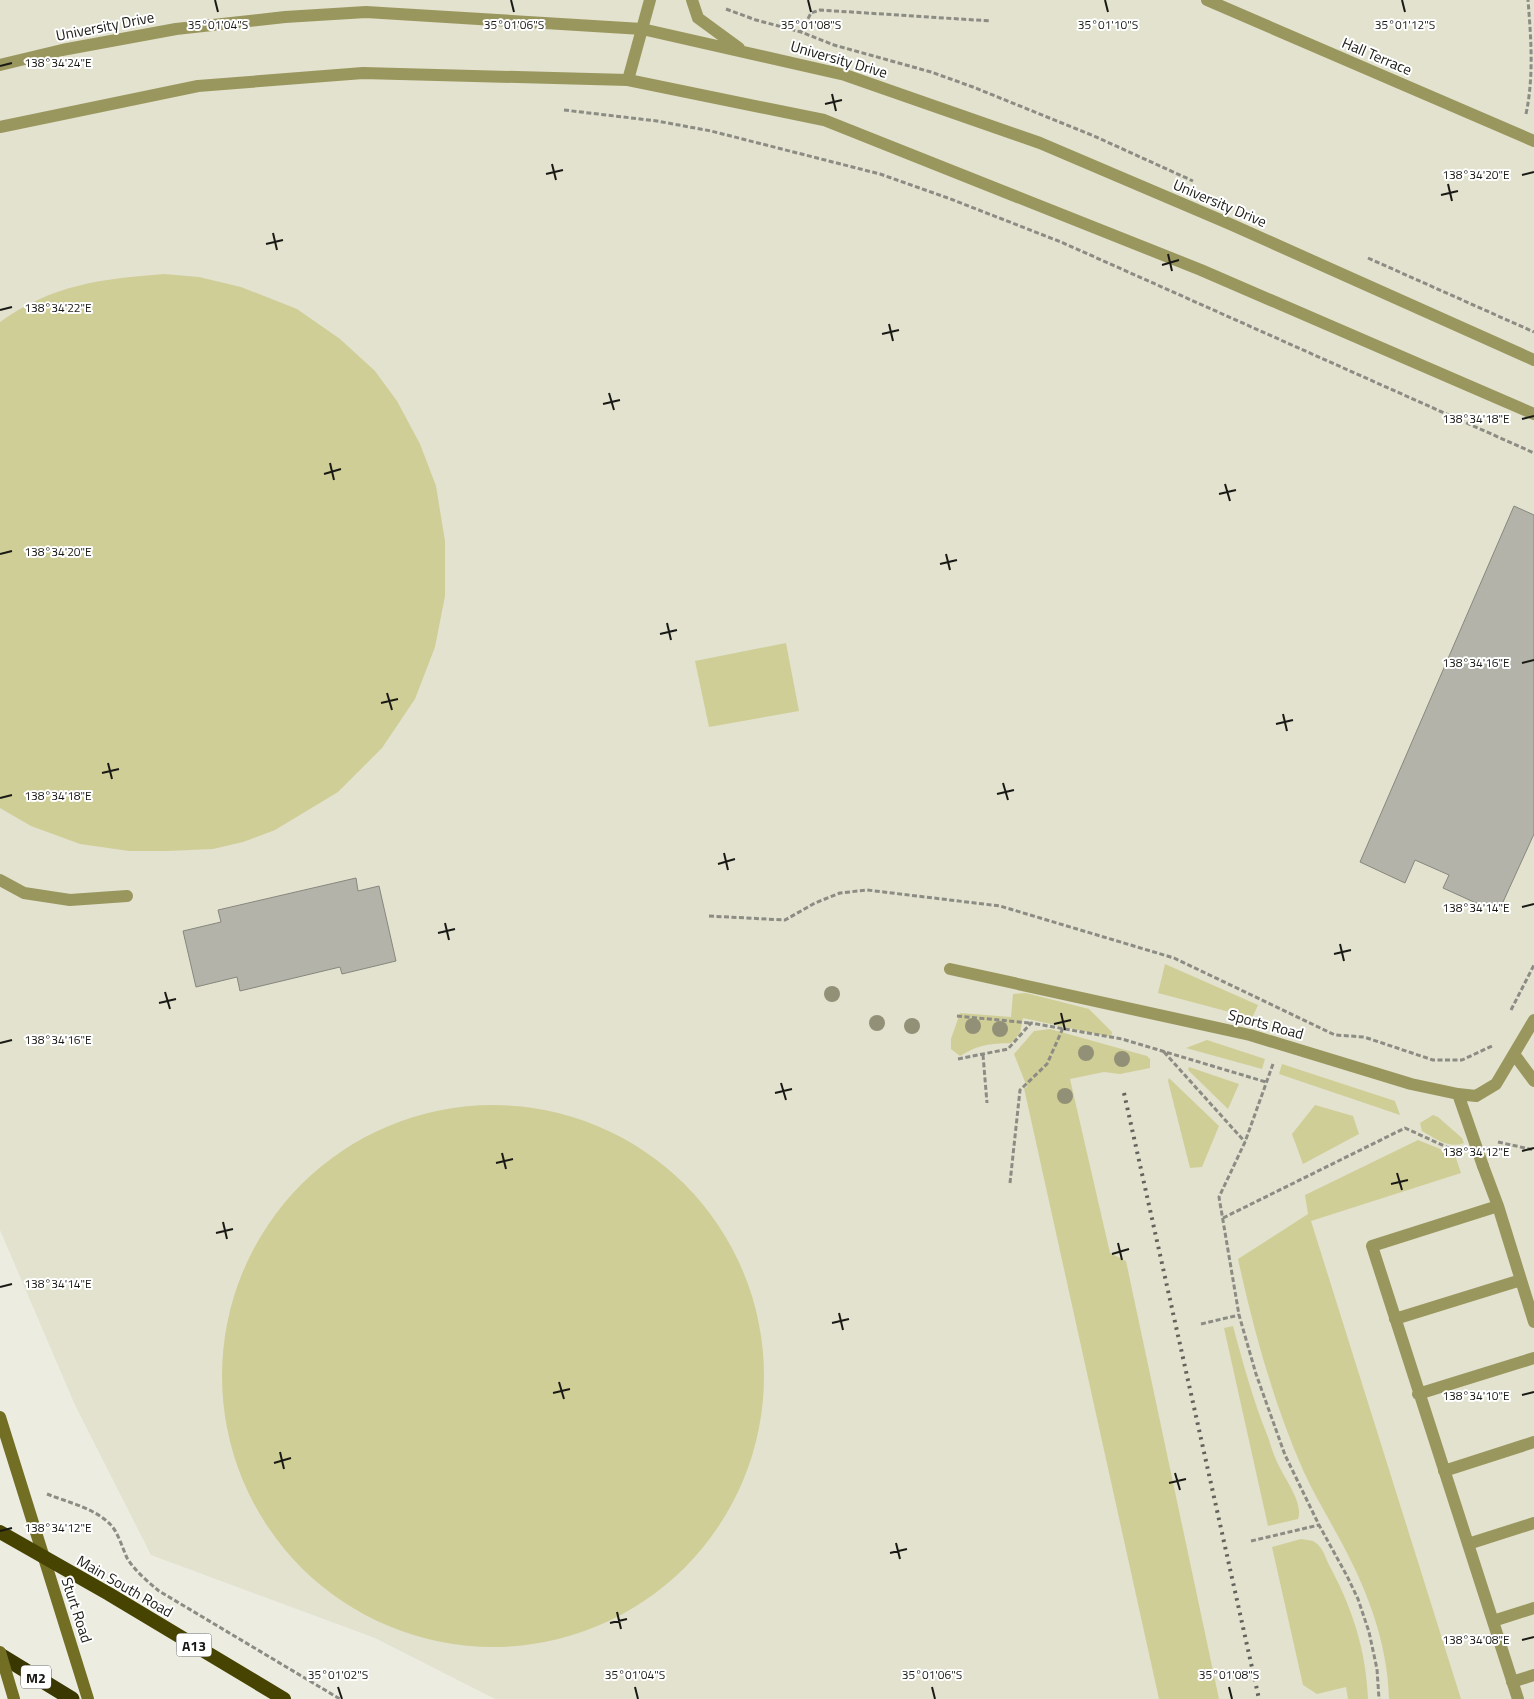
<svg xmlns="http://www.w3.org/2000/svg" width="1534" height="1699" viewBox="0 0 1534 1699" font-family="'Titillium Web',sans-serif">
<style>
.built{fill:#e2e2cf}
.green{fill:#d0ce97}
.building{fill:#b3b3a9;stroke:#88877e}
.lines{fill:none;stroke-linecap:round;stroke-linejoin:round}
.path{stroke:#8c8c84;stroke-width:3;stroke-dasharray:5 2.5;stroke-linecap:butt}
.service{stroke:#9a975e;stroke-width:12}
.minor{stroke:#9a975e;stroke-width:12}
.tertiary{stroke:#9a975e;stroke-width:12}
.secondary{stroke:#726e24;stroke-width:12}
.trunk{stroke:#474402;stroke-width:14}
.motorway{stroke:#3a3701;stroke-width:15}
.rail{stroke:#63635d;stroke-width:4;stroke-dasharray:2.5 5;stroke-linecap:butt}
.secondary-bridge{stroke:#726e24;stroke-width:12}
.tree{fill:#929177}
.ticks{fill:none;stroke:#191915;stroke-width:2}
.labels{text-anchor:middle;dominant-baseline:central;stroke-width:4;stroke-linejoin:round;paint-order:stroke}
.shield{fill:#fff;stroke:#5e5e5b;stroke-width:1}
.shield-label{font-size:14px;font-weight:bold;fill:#191915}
.street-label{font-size:15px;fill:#191915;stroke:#fff}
.ticks-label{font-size:12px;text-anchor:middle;fill:#191915;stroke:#fff;stroke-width:4;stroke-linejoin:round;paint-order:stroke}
</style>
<rect width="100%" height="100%" fill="#ecece1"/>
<path class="built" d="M 0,0 L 1534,0 L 1534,1699 L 495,1699 L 375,1638 L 151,1555 L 75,1405 L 0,1230 Z"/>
<path class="green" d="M 164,274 L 199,277 L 241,287 L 297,309 L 340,339 L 375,371 L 397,401 L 420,444 L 436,486 L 445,541 L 445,596 L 435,647 L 415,699 L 382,748 L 338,792 L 275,830 L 243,842 L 213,849 L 167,851 L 129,851 L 80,844 L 31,826 L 0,808 L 0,322 C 53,284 102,279 164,274 Z
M 786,643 L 799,711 L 709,727 L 695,661 Z
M 1165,964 L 1258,1005 L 1252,1018 L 1158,993 Z
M 1026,993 L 1089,1009 L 1112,1032 L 1111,1037 L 1023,1018 L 1020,1033 L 1011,1043 C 989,1044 980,1044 960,1056 L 951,1049 L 951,1039 L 960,1013 L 1011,1017 L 1013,994 Z
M 1050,1029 L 1147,1056 L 1150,1059 L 1150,1068 L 1120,1074 L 1104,1072 L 1070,1079 L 1110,1253 L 1126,1261 L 1219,1699 L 1159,1699 L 1024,1088 L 1027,1087 L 1014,1054 L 1034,1031 Z
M 1207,1040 L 1265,1059 L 1262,1069 L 1186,1048 Z
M 1282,1064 L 1395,1101 L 1400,1115 L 1279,1074 Z
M 1189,1067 L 1239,1084 L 1228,1109 L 1188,1070 Z
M 1169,1078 L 1219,1126 L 1202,1167 L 1190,1168 L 1168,1081 Z
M 1315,1105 L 1353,1116 L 1359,1134 L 1303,1164 L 1292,1134 Z
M222 1376a271 271 0 1 1 542 0a271 271 0 1 1-542 0Z
M 1433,1115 L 1438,1117 L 1462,1138 L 1464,1143 C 1449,1149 1436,1139 1422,1131 L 1420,1123 Z
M 1418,1140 L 1455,1155 L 1461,1173 L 1311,1221 L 1461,1699 L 1389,1699 C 1388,1651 1372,1603 1351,1561 C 1336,1530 1317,1501 1303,1470 C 1273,1401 1254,1332 1238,1259 L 1308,1214 L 1305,1195 Z
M 1233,1326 C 1243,1363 1253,1400 1268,1437 C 1271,1446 1274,1457 1279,1466 C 1285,1479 1304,1504 1298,1519 L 1268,1526 L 1224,1328 Z
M 1301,1539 C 1305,1540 1310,1540 1313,1541 C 1321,1545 1325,1555 1328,1563 C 1352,1607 1366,1649 1368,1699 L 1348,1699 L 1346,1687 L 1317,1694 L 1303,1685 L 1272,1547 Z"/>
<path class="building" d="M 1514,506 L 1534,515 L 1534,834 L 1498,913 L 1443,888 L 1449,875 L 1415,860 L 1405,883 L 1360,862 Z
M 356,878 L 358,891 L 379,886 L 396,961 L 342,974 L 340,967 L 240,991 L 237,977 L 196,987 L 183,931 L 221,922 L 218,910 Z"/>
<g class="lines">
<path class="path" d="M 726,9 L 756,20 L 801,32 L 834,45 L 931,72 L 973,87 L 1094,136 L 1193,181
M 801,32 L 811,13 L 820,10 L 991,21
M 564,110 L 657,121 L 711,131 L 880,174 L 948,198 L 1061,242 L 1534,453
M 1526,114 C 1534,76 1531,38 1528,0
M 1368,258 L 1534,332
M 709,916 L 785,920 L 815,903 L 840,893 L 867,890 L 1000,906 L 1174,958 L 1335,1035 L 1364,1037 L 1433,1060 L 1462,1060 L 1492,1046
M 1511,1010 L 1534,965
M 957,1016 L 1030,1023
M 1164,1052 L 1245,1142
M 983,1055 L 987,1103
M 958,1059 L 1008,1049 L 1031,1023 L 1122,1039 L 1266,1082
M 1273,1064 L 1245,1142 L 1219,1197 L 1239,1315 L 1256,1374 L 1285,1455 L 1319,1525 L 1347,1576 L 1358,1599 L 1369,1632 L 1377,1669 L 1379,1699
M 1498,1142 L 1534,1150
M 1010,1183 L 1020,1090 L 1047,1064 L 1063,1028
M 1223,1218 L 1405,1128 L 1453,1150
M 1201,1324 L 1239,1315
M 47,1494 C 67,1502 94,1508 110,1524 C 118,1532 122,1547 127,1558 C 135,1571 148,1582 159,1591 L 340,1699
M 1251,1541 L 1319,1525"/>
<path class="service" d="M 0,880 L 24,893 L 70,900 L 127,896
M 950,969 L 1250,1035 L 1411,1084 L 1458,1094 L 1476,1096 L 1496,1084 L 1534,1020
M 1514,1054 L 1534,1081
M 1458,1094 L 1483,1166"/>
<path class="minor" d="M 1207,0 L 1534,141
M 628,80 L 650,0
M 1483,1166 L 1498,1206
M 1395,1319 L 1521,1280
M 1418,1394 L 1534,1358
M 1444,1471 L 1534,1442
M 1468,1544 L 1534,1523
M 1493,1621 L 1534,1608
M 1512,1682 L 1534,1675
M 1518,1699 L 1372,1246 L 1498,1206 L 1534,1322"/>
<path class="tertiary" d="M 692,0 L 698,18 L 739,48
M 0,65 L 62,50 L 176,29 L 285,17 L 366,12 L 642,29 L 845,75 L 1040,143 L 1230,224 L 1534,360
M 0,127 L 198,86 L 363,73 L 628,80 L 824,120 L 1201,270 L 1534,414"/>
<path class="secondary" d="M 0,1417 L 88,1699"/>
<path class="trunk" d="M 0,1532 L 109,1594 L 284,1699"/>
<path class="motorway" d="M 0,1655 L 72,1699"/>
<path class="rail" d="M 1124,1093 L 1259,1699"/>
<path class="secondary-bridge" d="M 0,1652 L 14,1699"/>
</g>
<g class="tree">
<circle cx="832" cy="994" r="8"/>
<circle cx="877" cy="1023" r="8"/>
<circle cx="912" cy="1026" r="8"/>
<circle cx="973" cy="1026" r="8"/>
<circle cx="1000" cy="1029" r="8"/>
<circle cx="1086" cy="1053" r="8"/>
<circle cx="1122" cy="1059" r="8"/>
<circle cx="1065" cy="1096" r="8"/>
</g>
<path class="ticks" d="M 215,0 L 218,12M 511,0 L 514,12M 808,0 L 811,12M 1105,0 L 1108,12M 1402,0 L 1405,12M 0,66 L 12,63M 832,94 L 836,111M 825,104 L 842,100M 552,164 L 556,180M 546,174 L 563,170M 1522,175 L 1534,172M 1448,184 L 1452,201M 1441,195 L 1458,191M 273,233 L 277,250M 266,244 L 283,240M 1168,254 L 1172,271M 1162,265 L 1179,260M 0,310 L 12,307M 889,324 L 893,341M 882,334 L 899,330M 609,393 L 614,410M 603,404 L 620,400M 1522,419 L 1534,416M 330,463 L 334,480M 324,474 L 341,469M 1225,484 L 1230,501M 1219,494 L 1236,490M 0,554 L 12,551M 946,554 L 950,570M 940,564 L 957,560M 667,623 L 671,640M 660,634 L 677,630M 1522,663 L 1534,660M 387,693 L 392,710M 381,703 L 398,699M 1283,714 L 1287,731M 1276,724 L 1293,720M 108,763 L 112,779M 102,773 L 119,769M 1003,783 L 1008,800M 997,794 L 1014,790M 0,798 L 12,795M 724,853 L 728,870M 718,864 L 735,859M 1522,907 L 1534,904M 445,923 L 449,940M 438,933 L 455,929M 1340,944 L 1344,961M 1334,954 L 1351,950M 165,992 L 170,1009M 159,1003 L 176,999M 1061,1013 L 1065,1030M 1054,1024 L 1071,1020M 0,1043 L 12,1040M 781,1083 L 786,1100M 775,1093 L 792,1089M 1522,1151 L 1534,1148M 502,1153 L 506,1169M 496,1163 L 513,1159M 1397,1173 L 1402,1190M 1391,1184 L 1408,1180M 223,1222 L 227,1239M 216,1233 L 233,1229M 1118,1243 L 1122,1260M 1112,1254 L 1129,1249M 0,1287 L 12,1284M 839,1313 L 843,1330M 832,1323 L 849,1319M 559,1382 L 564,1399M 553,1393 L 570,1389M 1522,1395 L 1534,1392M 280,1452 L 284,1469M 274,1463 L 291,1458M 1175,1473 L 1180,1490M 1169,1483 L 1186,1479M 0,1531 L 12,1528M 896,1543 L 900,1559M 890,1553 L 907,1549M 617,1612 L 621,1629M 610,1623 L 627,1619M 1522,1640 L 1534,1637M 338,1687 L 342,1699M 635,1687 L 638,1699M 932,1687 L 935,1699M 1229,1687 L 1232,1699"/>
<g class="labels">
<g class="shield">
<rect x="176.5" y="1633.5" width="35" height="23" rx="4"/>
<rect x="21" y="1665.5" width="30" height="23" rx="4"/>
</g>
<g class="shield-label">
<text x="194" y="1645">A13</text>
<text x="36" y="1677">M2</text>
</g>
<g class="street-label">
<text transform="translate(105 26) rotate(-11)">University Drive</text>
<text transform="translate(1377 56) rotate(23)">Hall Terrace</text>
<text transform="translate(839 59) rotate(16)">University Drive</text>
<text transform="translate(1220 203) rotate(23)">University Drive</text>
<text transform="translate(1266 1024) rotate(15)">Sports Road</text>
<text transform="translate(125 1586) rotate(30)">Main South Road</text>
<text transform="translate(77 1610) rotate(72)">Sturt Road</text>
</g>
</g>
<g class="ticks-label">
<text x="218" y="29">35°01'04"S</text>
<text x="514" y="29">35°01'06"S</text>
<text x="811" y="29">35°01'08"S</text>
<text x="1108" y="29">35°01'10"S</text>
<text x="1405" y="29">35°01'12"S</text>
<text x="58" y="67">138°34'24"E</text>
<text x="1476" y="179">138°34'20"E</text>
<text x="58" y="312">138°34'22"E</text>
<text x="1476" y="423">138°34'18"E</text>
<text x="58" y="556">138°34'20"E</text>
<text x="1476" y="667">138°34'16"E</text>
<text x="58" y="800">138°34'18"E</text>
<text x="1476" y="912">138°34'14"E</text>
<text x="58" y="1044">138°34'16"E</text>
<text x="1476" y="1156">138°34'12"E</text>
<text x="58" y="1288">138°34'14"E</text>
<text x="1476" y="1400">138°34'10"E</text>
<text x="58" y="1532">138°34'12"E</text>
<text x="1476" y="1644">138°34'08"E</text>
<text x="338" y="1679">35°01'02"S</text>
<text x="635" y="1679">35°01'04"S</text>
<text x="932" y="1679">35°01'06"S</text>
<text x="1229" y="1679">35°01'08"S</text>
</g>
</svg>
